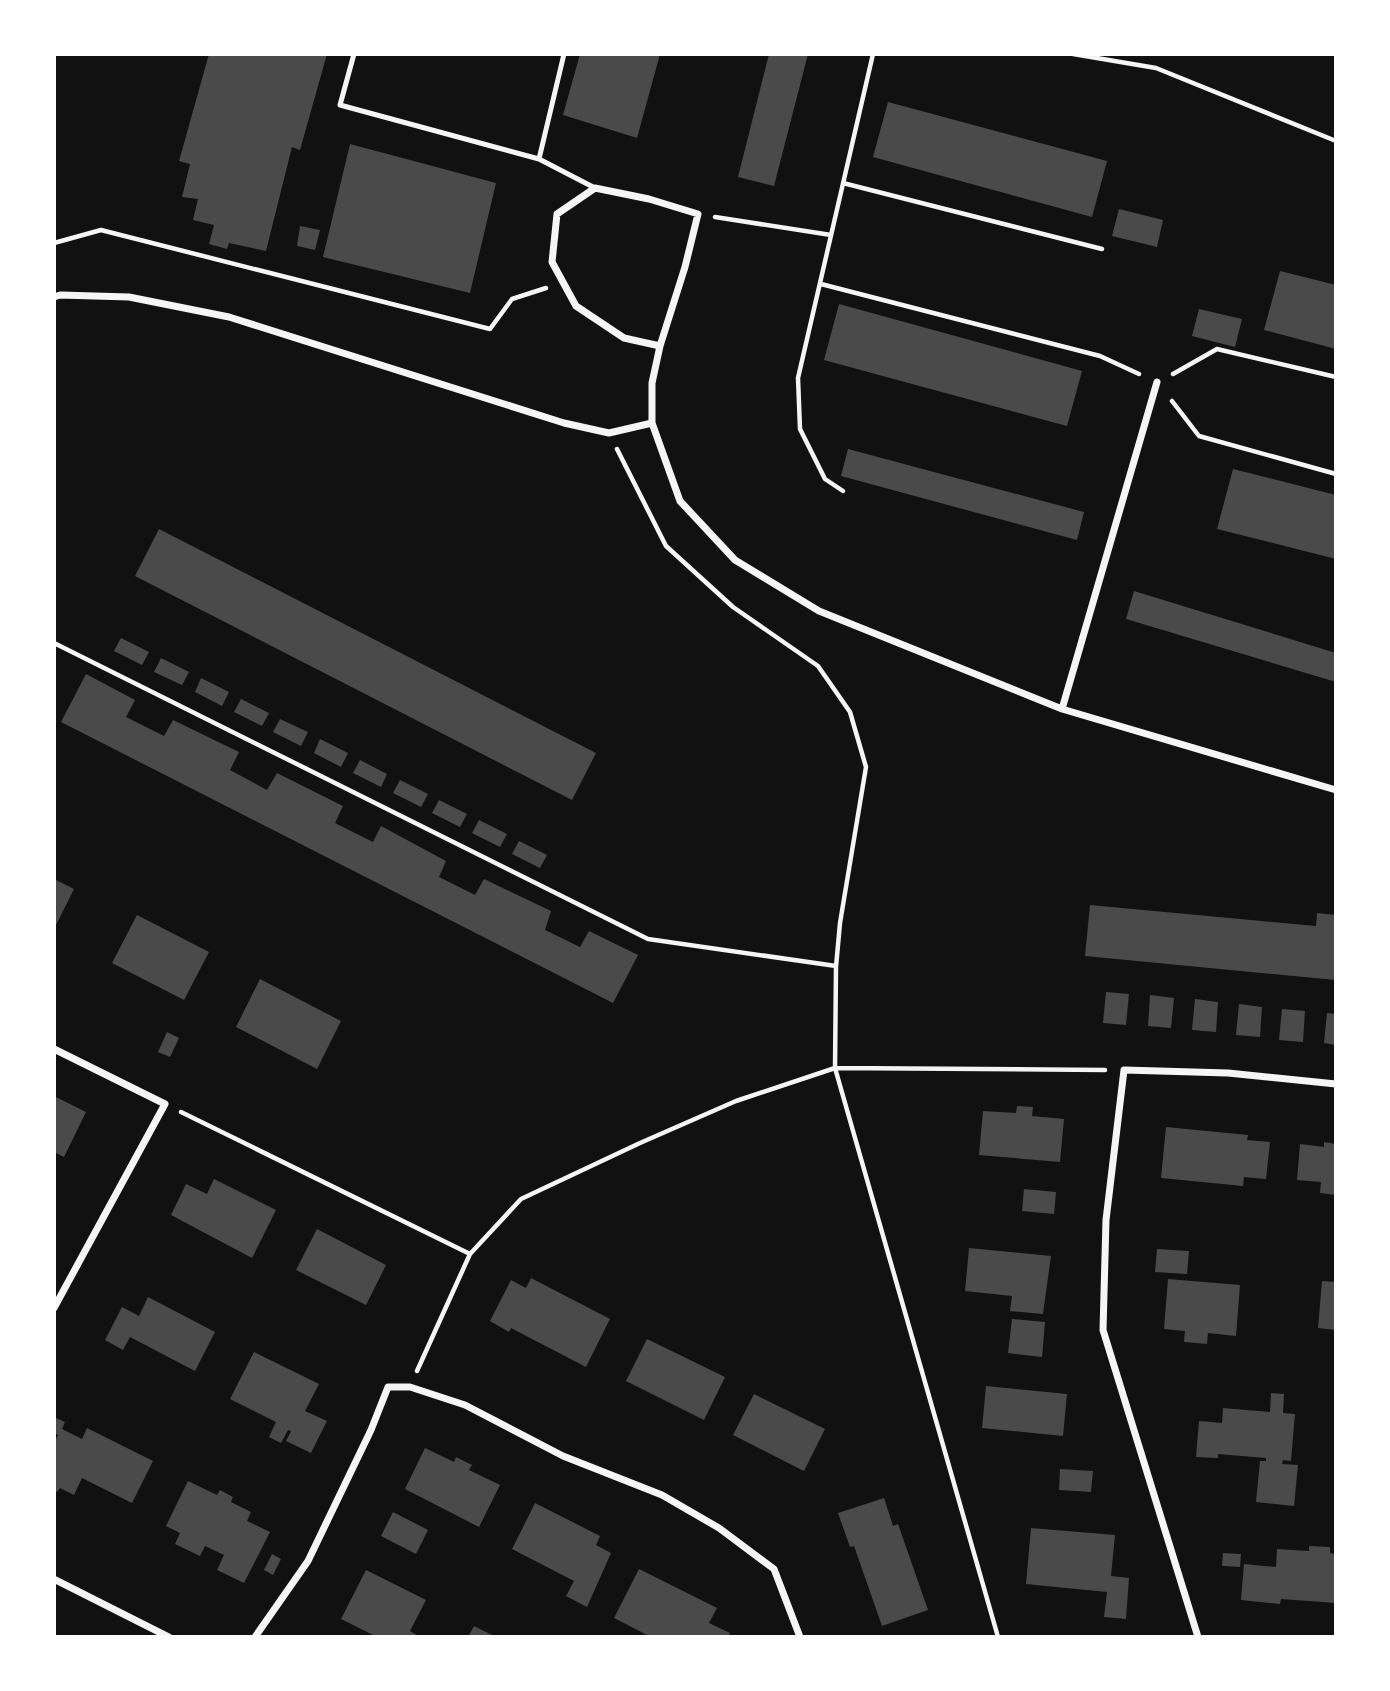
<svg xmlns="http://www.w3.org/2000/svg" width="1390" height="1691" viewBox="0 0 1390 1691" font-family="'Source Sans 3',sans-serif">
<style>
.building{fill:#4a4a4a}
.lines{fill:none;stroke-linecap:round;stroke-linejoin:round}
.path{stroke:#f5f5f5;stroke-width:4.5}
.service{stroke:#f5f5f5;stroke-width:5}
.minor{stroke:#f5f5f5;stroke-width:7}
</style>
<rect width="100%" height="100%" fill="#111"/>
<path class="building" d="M 209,54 L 327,54 L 300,150 L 292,147 L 266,251 L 229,243 L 227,249 L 209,244 L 214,225 L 193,220 L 198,199 L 182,197 L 190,164 L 179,161 Z
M 580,54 L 660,54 L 637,138 L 563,115 Z
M 769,54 L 808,54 L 774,186 L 738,177 Z
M 888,102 L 1107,161 L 1092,217 L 873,157 Z
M 350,144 L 496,183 L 470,293 L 323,257 Z
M 1119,209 L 1163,220 L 1157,247 L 1112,236 Z
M 300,226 L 320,230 L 315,250 L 297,246 Z
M 1280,271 L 1336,285 L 1336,349 L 1264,330 Z
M 839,304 L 1082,371 L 1067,426 L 824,360 Z
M 1199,309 L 1242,319 L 1235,347 L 1192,336 Z
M 848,449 L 1084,512 L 1077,540 L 841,476 Z
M 1233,469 L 1336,495 L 1336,559 L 1217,529 Z
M 159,529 L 596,753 L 572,800 L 135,576 Z
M 1134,591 L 1336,653 L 1336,682 L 1126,619 Z
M 121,638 L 149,652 L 142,665 L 114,651 Z
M 161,658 L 189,672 L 182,685 L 154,672 Z
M 86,674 L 135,700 L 126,717 L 164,736 L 173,720 L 239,752 L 230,770 L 267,790 L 277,773 L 343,806 L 335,823 L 373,842 L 381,826 L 446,861 L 439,877 L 475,895 L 484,879 L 551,911 L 545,930 L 580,947 L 589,931 L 638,955 L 613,1003 L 61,722 Z
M 201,678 L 229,692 L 222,706 L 195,692 Z
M 241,699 L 269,713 L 262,726 L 234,712 Z
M 280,719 L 308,732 L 301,746 L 273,732 Z
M 320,739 L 348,753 L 341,767 L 314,753 Z
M 360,760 L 387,774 L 381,787 L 353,773 Z
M 400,780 L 428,794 L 421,807 L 393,793 Z
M 439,800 L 467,814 L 460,827 L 432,813 Z
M 479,820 L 507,834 L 500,847 L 472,833 Z
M 519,841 L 547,855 L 540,868 L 512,854 Z
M 54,879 L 74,889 L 54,929 Z
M 1090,905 L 1316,926 L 1317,913 L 1336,915 L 1336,980 L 1085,956 Z
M 137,915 L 209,952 L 184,1000 L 112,963 Z
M 260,979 L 341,1021 L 317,1069 L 236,1027 Z
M 1106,992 L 1129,994 L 1126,1025 L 1103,1023 Z
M 1150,995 L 1174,998 L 1171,1028 L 1148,1026 Z
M 1195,999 L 1218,1002 L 1216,1032 L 1192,1030 Z
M 1239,1004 L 1262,1007 L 1260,1037 L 1236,1035 Z
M 1282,1009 L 1305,1011 L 1303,1042 L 1279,1040 Z
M 1327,1013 L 1336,1014 L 1336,1045 L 1324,1043 Z
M 167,1032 L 179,1038 L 170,1057 L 158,1052 Z
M 54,1096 L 86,1112 L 64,1157 L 54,1152 Z
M 1017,1106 L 1033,1107 L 1032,1116 L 1064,1119 L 1060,1162 L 979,1155 L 983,1111 L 1016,1113 Z
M 1166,1127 L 1248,1135 L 1247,1140 L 1270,1142 L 1266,1179 L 1244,1177 L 1243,1186 L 1161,1178 Z
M 1324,1142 L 1336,1144 L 1336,1195 L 1320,1193 L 1321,1182 L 1297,1180 L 1300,1144 L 1324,1147 Z
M 214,1179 L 276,1210 L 252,1258 L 171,1215 L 186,1184 L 207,1194 Z
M 1024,1189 L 1056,1192 L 1054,1214 L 1022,1211 Z
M 317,1229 L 386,1265 L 366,1305 L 296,1270 Z
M 969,1248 L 1051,1256 L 1043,1314 L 1010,1311 L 1012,1296 L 965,1291 Z
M 1157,1249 L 1189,1251 L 1187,1274 L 1155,1272 Z
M 531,1278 L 610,1319 L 586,1367 L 511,1328 L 509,1332 L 490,1321 L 511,1280 L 526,1288 Z
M 1168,1279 L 1240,1285 L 1236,1336 L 1208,1333 L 1207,1344 L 1184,1342 L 1185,1331 L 1164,1329 Z
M 1322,1281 L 1336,1282 L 1336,1330 L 1318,1328 Z
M 148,1297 L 215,1332 L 195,1371 L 130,1337 L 123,1350 L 105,1340 L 122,1307 L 139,1316 Z
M 1012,1319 L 1045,1322 L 1042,1357 L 1008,1353 Z
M 647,1339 L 725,1377 L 704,1420 L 626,1381 Z
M 254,1352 L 319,1384 L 305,1411 L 327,1421 L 311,1453 L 286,1441 L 291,1431 L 288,1430 L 281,1443 L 269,1437 L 276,1422 L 230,1399 Z
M 986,1386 L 1067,1394 L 1063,1436 L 982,1428 Z
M 1271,1393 L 1284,1394 L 1283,1413 L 1295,1414 L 1291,1461 L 1283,1460 L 1282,1464 L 1298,1465 L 1294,1506 L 1256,1502 L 1260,1461 L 1266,1461 L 1266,1458 L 1218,1454 L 1218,1458 L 1196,1457 L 1199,1421 L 1222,1423 L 1223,1408 L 1270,1412 Z
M 754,1394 L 825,1429 L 804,1471 L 733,1435 Z
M 54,1417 L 65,1422 L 62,1429 L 82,1439 L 87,1428 L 153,1461 L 132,1503 L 82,1478 L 74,1495 L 60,1488 L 57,1492 L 54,1491 L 54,1443 L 58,1435 L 54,1433 Z
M 425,1448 L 454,1462 L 456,1457 L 472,1465 L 469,1470 L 500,1485 L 479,1527 L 405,1489 Z
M 1060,1469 L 1093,1471 L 1091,1492 L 1059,1490 Z
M 188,1481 L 217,1495 L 220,1490 L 233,1497 L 231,1502 L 251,1512 L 247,1521 L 270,1532 L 244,1583 L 217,1570 L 224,1555 L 205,1546 L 200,1556 L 175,1544 L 180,1533 L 166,1526 Z
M 884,1498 L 893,1526 L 898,1524 L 928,1610 L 882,1626 L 854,1546 L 850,1547 L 838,1513 Z
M 535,1503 L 600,1536 L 596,1545 L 611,1553 L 587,1607 L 566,1596 L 574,1581 L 512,1549 Z
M 393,1512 L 428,1530 L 416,1554 L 381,1536 Z
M 1031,1528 L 1115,1535 L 1111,1576 L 1129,1578 L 1126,1619 L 1104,1617 L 1107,1592 L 1026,1584 Z
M 1309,1546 L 1330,1547 L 1330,1553 L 1336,1554 L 1336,1603 L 1281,1599 L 1280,1604 L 1241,1600 L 1244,1564 L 1276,1567 L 1277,1549 L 1309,1551 Z
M 1223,1553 L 1241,1554 L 1240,1567 L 1222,1566 Z
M 272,1554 L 281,1559 L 273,1575 L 264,1570 Z
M 639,1569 L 717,1608 L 709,1623 L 730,1633 L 728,1637 L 651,1637 L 614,1618 Z
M 366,1570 L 426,1600 L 410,1631 L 420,1637 L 377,1637 L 341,1619 Z
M 474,1626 L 496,1637 L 468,1637 Z"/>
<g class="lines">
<path class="path" d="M 1073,54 L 1156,68 L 1336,141
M 843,183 L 1102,249
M 715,217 L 831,235
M 54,243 L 101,230 L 490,329 L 512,299 L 546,288
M 821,284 L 1100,356 L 1139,374
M 1173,374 L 1217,349 L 1336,377
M 1172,401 L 1199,436 L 1336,474
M 617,449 L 666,546 L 733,607 L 818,666 L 850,712 L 866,767 L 840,923 L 836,967 L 835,1068 L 1105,1070
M 843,491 L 825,479 L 800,429 L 798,378 L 873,54
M 54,643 L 648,939 L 836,966
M 181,1112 L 470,1254
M 417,1371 L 470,1254 L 521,1199 L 640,1143 L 736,1101 L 835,1068 L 998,1637"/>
<path class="service" d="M 354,54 L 340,105 L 539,159 L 595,188
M 539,159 L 564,54"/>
<path class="minor" d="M 54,297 L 60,295 L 129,297 L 229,317 L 564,423 L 609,433 L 652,423
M 660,346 L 624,338 L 576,306 L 552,262 L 557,214 L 595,188 L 649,199 L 698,214 L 685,267 L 660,346 L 652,383 L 652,423 L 680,501 L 735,560 L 819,611 L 1062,709 L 1336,790
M 1062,709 L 1157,382
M 54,1049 L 165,1104 L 54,1308
M 54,1579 L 169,1637
M 255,1637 L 308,1561 L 371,1430 L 388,1387 L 410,1387 L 465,1405 L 563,1456 L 662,1495 L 719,1528 L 774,1569 L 800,1637
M 1198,1637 L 1103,1330 L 1106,1220 L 1124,1070 L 1228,1073 L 1336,1084"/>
</g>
<rect width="1390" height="1691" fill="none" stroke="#ffffff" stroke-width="112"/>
</svg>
